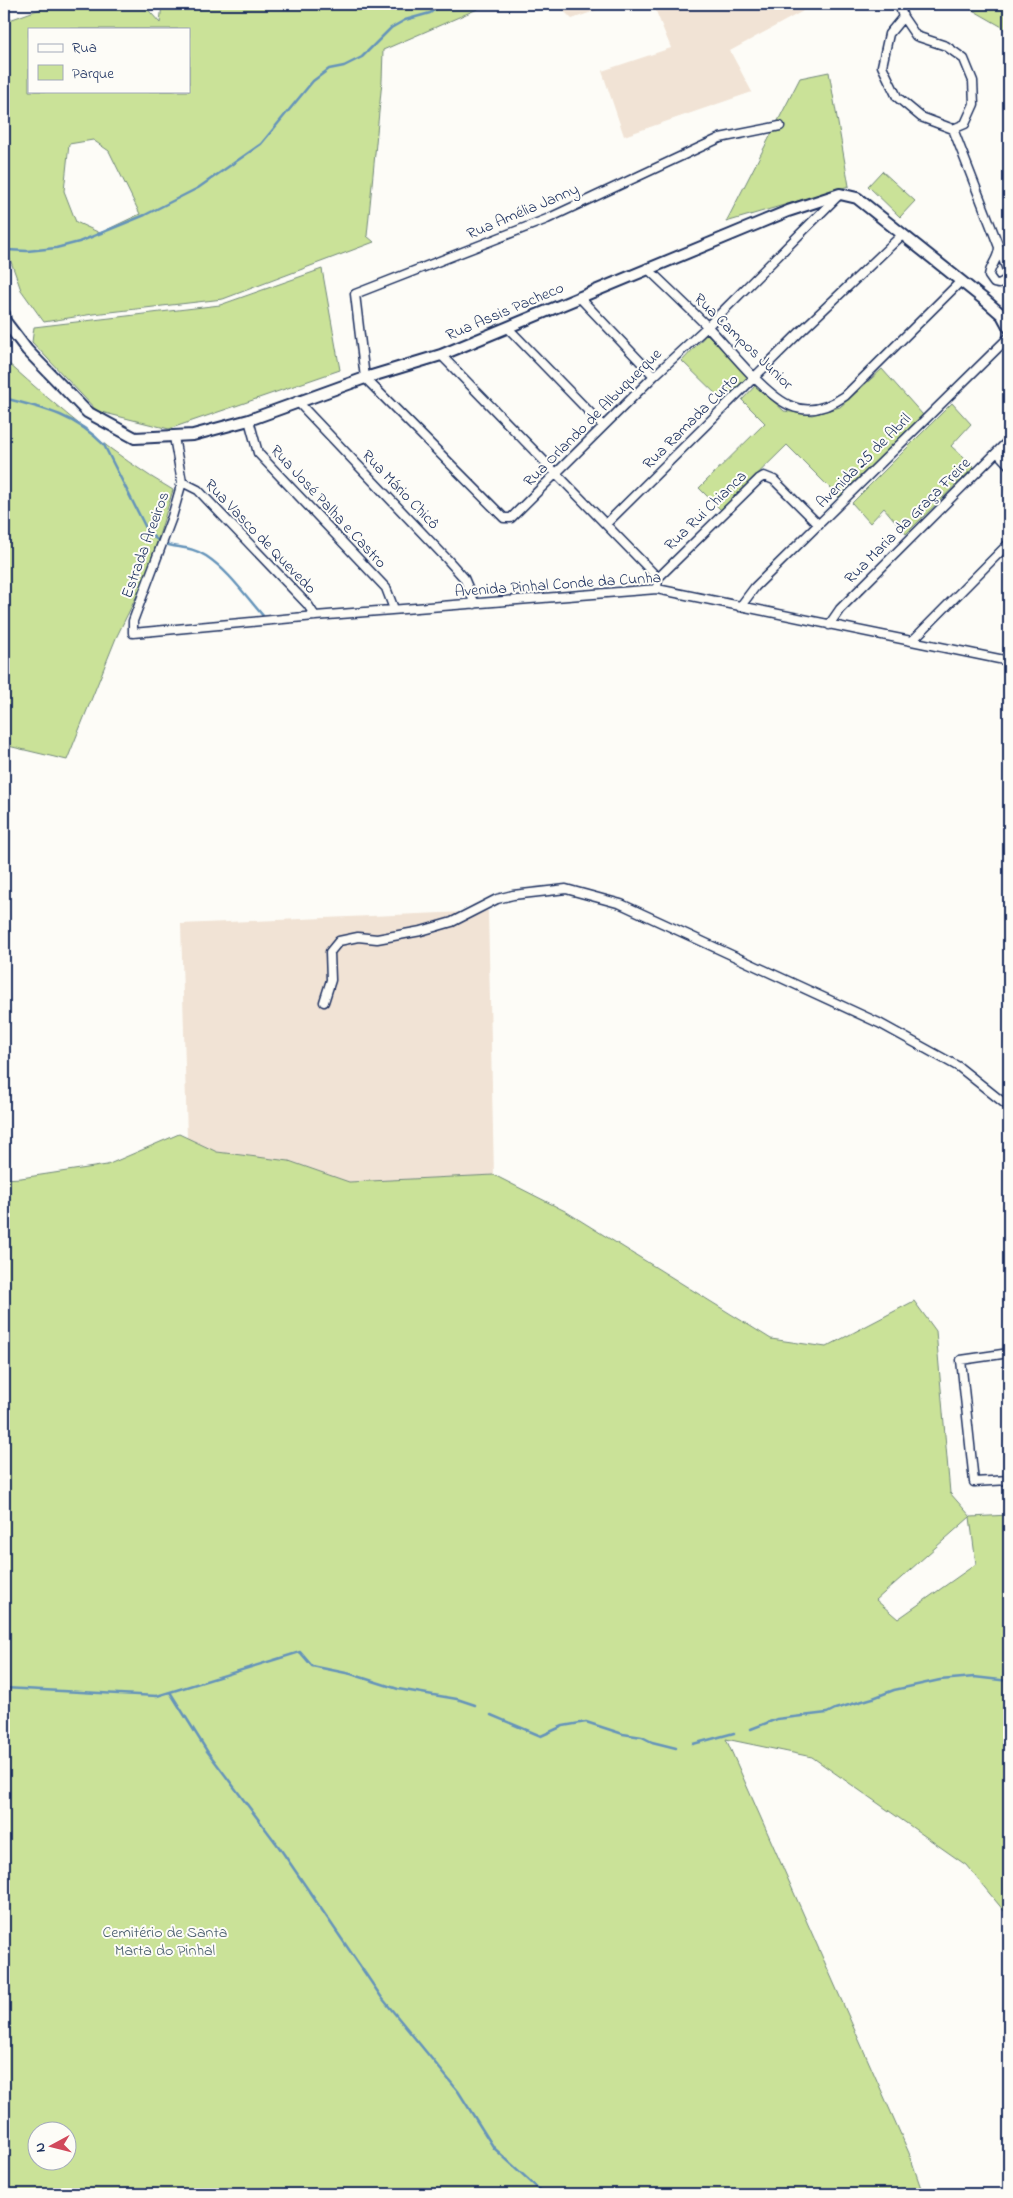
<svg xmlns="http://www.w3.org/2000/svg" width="1013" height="2198" viewBox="0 0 1013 2198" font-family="'Indie Flower',sans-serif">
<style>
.built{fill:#f1e3d5}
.green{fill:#cae298;stroke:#72887b;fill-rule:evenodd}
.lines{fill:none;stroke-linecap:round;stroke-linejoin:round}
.stream{stroke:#6594ba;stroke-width:2.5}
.minor-casing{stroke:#1b2f5e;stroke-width:11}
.tertiary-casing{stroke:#1b2f5e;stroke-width:14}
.minor{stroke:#fdfcf7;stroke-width:8}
.tertiary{stroke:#fdfcf7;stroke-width:10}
.labels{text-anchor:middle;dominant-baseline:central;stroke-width:4;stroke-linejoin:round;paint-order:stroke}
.street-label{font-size:16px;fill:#1b2f5e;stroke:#fdfcf7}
.park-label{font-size:16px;fill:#475c6c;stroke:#fdfcf7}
</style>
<rect width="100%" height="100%" fill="#fdfcf7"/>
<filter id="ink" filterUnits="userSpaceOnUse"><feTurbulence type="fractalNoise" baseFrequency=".02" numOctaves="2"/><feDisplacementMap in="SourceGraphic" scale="10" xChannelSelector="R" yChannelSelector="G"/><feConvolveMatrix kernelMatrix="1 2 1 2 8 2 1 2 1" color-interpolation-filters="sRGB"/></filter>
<g filter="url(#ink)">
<path class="built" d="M 557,4 L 614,4 L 572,19 Z
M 653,4 L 806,4 L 803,11 L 730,51 L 752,92 L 624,136 L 602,71 L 671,48 Z
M 488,911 L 494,1175 L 349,1182 L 289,1161 L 217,1152 L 187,1138 L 181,924 Z"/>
<path class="green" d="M 54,4 L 143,4 L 160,23 L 162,4 L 489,4 L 383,50 L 382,81 L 367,236 L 374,242 L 223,299 L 93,314 L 44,322 L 21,290 L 10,259 L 4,249 L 4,22 ZM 29,29 L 189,29 L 189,91 L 29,91 ZM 93,140 L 109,151 L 140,214 L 100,233 L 76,222 L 64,191 L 69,144 Z
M 962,4 L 1009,4 L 1009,45 L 1004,28 Z
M 829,72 L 849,186 L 726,222 L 800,78 Z
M 882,171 L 915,201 L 900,217 L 868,186 Z
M 322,269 L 340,370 L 169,429 L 97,411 L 32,342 L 34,327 L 220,305 Z
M 707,334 L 749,376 L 723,401 L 682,361 Z
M 8,363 C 60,409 112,455 173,490 L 147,575 L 116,638 L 67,760 L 4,745 L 4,364 Z
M 882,369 L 923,415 L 839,497 L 787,445 L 721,510 L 699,488 L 765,423 L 742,400 L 756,385 L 784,411 L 812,415 L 840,407 Z
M 952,403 L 971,424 L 951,446 L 974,467 L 906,534 L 884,508 L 870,523 L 852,503 Z
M 179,1134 L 217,1152 L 289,1161 L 349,1182 L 494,1175 L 565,1211 L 771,1339 L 826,1347 L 914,1301 L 936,1331 L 950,1493 L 971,1517 L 1009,1515 L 1009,1915 L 1004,1911 L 966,1865 L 812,1757 L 726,1739 L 909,2153 L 923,2194 L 4,2194 L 4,1179 L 21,1178 L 107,1165 ZM 970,1517 L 976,1564 L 898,1619 L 876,1600 ZM 38,2130 L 68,2130 L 68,2160 L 38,2160 Z"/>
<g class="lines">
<path class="stream" d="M 7,250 L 27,251 L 56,248 L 79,242 L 145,215 L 198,188 L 261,144 L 313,81 L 329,69 L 344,66 L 362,57 L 391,28 L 405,20 L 430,13 L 443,4
M 4,398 C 43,408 75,415 104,445 L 147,530 C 166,554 183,541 206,556 C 229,571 247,598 265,618
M 4,1688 L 157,1696 L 300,1652 L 312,1666 L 351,1674 L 398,1689 L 457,1699 L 475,1705
M 170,1692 L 207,1751 L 279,1847 L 382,1998 L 458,2091 L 494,2148 L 544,2194
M 491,1715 L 541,1736 L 563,1726 L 586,1722 L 623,1734 L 642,1737 L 652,1742 L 676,1748
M 751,1729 L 777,1719 L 827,1713 L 835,1709 L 873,1698 L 894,1690 L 940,1680 L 974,1677 L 1009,1681
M 693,1744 L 734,1733"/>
<defs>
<path id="minor" d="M 899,4 L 903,17 L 916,36 L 946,46 L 964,59 L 973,81 L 974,104 L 965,124 L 953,129
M 903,17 L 889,34 L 882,66 L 897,97 L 921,117 L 953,129 L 999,247 C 999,259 990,265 989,276 L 994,283 L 999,284 L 1006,280 L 1008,273 L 999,247
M 780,126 L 720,138 L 547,219 L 355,294 L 365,378 L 504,518 L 511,518 L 654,376 L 708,326 L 838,196
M 647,268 C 667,287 688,307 708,327 C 728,347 765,396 791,406 C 810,414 829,407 845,396 L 961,281
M 579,297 L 654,376
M 508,328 L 603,426
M 441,355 L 658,578 L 657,589
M 297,401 L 447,559 L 464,578 L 475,604
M 249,420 L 258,453 L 386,588 L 394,609
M 174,437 L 182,482 L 172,517 L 133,621 L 133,633 L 315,616 L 657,589 L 1009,661
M 997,452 L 1009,465
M 182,482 L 198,490 L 308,605 L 315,616
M 606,524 L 799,333 L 902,235
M 658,578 L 759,479 L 764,476 L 774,480 L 819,525
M 740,607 L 755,587 L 1009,337
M 829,625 L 840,609 L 1009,440
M 912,641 L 1009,543
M 324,1002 L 331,980 L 330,952 L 339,941 L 358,937 L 377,939 L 421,931 L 452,922 L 497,899 L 513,895 L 566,889 L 621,904 L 879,1023 L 959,1067 L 1009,1107
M 1009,1353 L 961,1360 L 974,1482 L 1009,1480"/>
<path id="tertiary" d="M 4,314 L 5,321 L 27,350 L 87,412 L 135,438 L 193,435 L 249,420 L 365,378 L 441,355 L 788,211 L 840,194 L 857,198 L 986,301 L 1002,315 L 1009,328"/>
</defs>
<use href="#minor" class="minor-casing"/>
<use href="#tertiary" class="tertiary-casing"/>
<use href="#minor" class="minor"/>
<use href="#tertiary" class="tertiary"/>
</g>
</g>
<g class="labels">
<g class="street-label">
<text transform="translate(523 212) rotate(-23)">Rua Amélia Janny</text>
<text transform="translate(505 312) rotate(-23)">Rua Assis Pacheco</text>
<text transform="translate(743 342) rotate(44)">Rua Campos Junior</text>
<text transform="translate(593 418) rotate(-45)">Rua Orlando de Albuquerque</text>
<text transform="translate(691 422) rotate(-45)">Rua Ramada Curto</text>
<text transform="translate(864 461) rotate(-45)">Avenida 25 de Abril</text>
<text transform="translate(400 490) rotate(46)">Rua Mário Chicô</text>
<text transform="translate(328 507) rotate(47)">Rua José Palha e Castro</text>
<text transform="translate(706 511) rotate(-44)">Rua Rui Chianca</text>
<text transform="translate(908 521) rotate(-45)">Rua Maria da Graça Freire</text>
<text transform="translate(260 537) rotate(46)">Rua Vasco de Quevedo</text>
<text transform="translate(146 545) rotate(-70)">Estrada Areeiros</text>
<text transform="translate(558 585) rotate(-4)">Avenida Pinhal Conde da Cunha</text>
</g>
<g class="park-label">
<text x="165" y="1933">Cemitério de Santa<tspan x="165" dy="18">Marta do Pinhal</tspan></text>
</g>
</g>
<rect width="1013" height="2198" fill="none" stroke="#fdfcf7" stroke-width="20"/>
<rect x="10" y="10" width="993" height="2178" fill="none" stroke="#1b2f5e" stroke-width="2" filter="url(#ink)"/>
<rect x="28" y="28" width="162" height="65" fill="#fdfcf7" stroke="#a3aaba"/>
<rect x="38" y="44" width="25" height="8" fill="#fdfcf7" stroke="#a3aaba"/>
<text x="72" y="52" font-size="15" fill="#1b2f5e">Rua</text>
<rect x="38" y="65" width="25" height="15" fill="#cae298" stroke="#a3aaba"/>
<text x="72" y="78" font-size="15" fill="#1b2f5e">Parque</text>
<g transform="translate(52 2146) rotate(263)"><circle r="24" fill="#fdfcf7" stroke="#a3aaba"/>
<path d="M0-4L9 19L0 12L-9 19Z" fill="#d1495b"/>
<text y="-8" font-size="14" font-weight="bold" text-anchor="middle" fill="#1b2f5e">N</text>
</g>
</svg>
